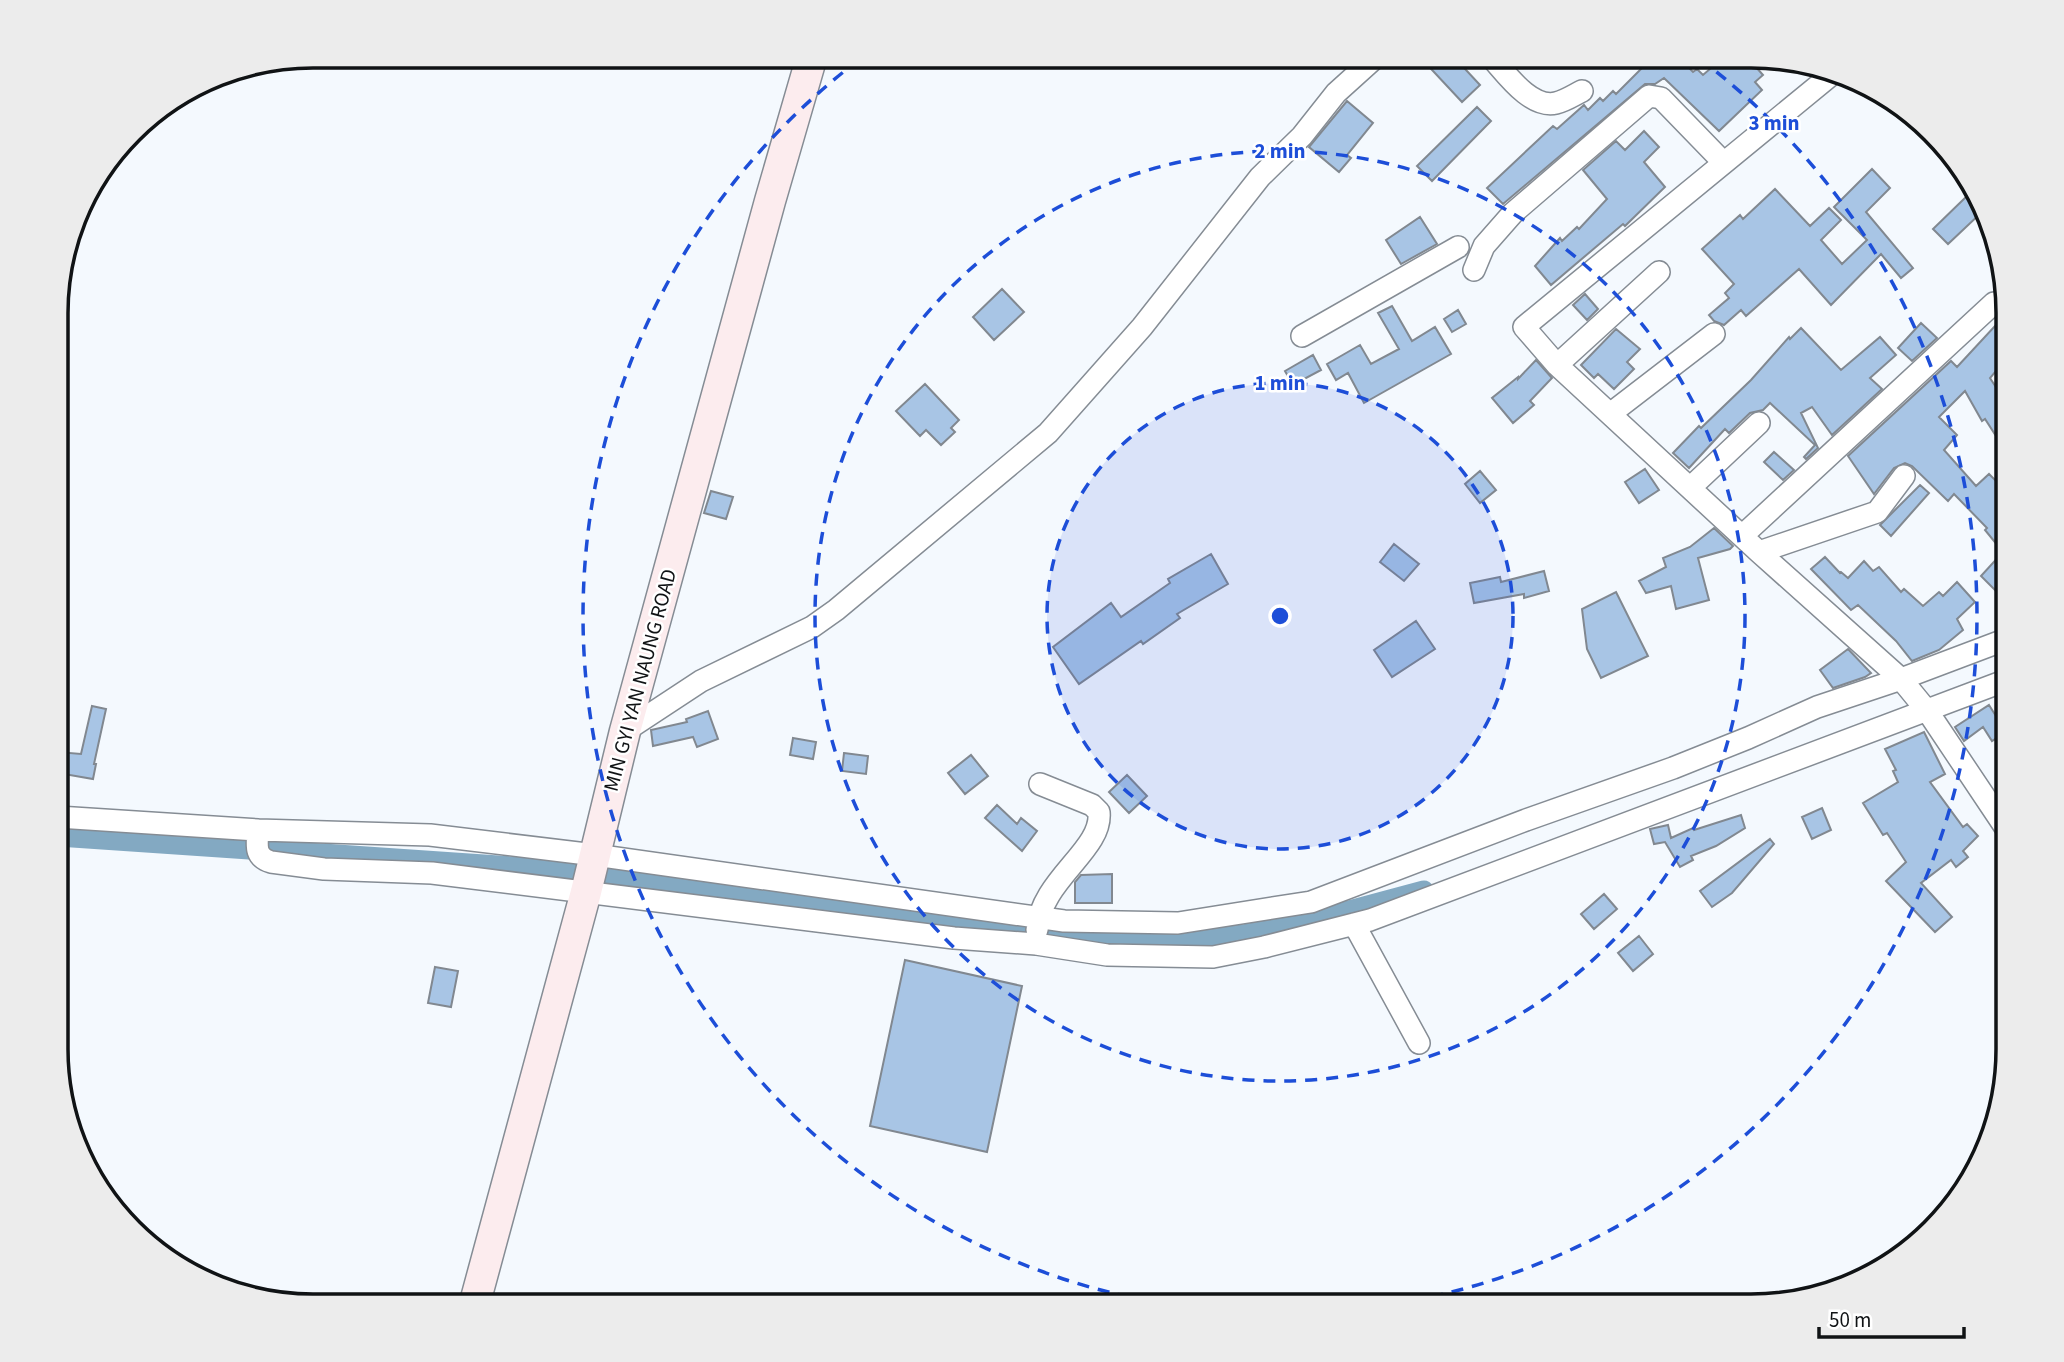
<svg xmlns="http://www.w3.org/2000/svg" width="2064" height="1362" viewBox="0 0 2064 1362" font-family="'Source Sans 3',sans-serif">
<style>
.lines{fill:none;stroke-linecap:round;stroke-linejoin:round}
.canal{stroke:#83a9c2;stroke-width:21}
.building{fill:#a8c5e5;stroke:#818890;stroke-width:2}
.street-casing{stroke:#858c94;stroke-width:24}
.secondary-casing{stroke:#858c94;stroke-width:33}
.street{stroke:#fff;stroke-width:21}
.secondary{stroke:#fcecee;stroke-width:30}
.ring{fill:none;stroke:#1d4ed8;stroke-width:3.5;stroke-dasharray:12 9}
.labels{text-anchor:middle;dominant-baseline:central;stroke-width:5;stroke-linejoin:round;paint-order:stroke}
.street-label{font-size:21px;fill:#101315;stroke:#fff}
.rim{fill:none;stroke:#101315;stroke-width:3.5}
.centre{fill:#1d4ed8;stroke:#fff;stroke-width:3.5}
.ring-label{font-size:21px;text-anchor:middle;font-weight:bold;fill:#1d4ed8;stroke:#fff;stroke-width:5;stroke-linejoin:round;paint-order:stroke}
</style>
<rect width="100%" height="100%" fill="#f4f9fe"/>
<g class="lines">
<path class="canal" d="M 58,836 L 557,870 L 1060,937 L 1184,939 L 1243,935 L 1301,924 L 1424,891"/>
</g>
<path class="building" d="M 1419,56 L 1453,56 L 1480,85 L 1462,102 Z
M 1636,56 L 1677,56 L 1693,72 L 1697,69 L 1703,75 L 1725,56 L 1746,56 L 1763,75 L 1755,82 L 1762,90 L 1719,131 L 1664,78 L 1655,84 L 1645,84 L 1503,204 L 1487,188 L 1553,126 L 1557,129 L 1584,105 L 1588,110 L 1600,98 L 1603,101 L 1613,91 L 1616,94 L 1645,65 Z
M 1347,101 L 1373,123 L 1347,155 L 1351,158 L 1339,172 L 1309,147 Z
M 1477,107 L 1491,121 L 1432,181 L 1417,166 Z
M 1644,131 L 1659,147 L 1644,162 L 1665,187 L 1625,226 L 1623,224 L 1551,285 L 1535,266 L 1560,238 L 1562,241 L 1577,227 L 1579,229 L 1607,199 L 1583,170 L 1616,141 L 1625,150 Z
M 1872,169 L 1890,188 L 1866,212 L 1913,268 L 1901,278 L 1881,254 L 1831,305 L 1799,269 L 1746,316 L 1741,310 L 1724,325 L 1714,321 L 1709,315 L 1729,298 L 1725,293 L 1734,284 L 1702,249 L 1740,215 L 1743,219 L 1775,189 L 1810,226 L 1829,208 L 1841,220 L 1821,240 L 1842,264 L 1867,240 L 1834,207 Z
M 1968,195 L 1982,212 L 1948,244 L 1933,229 Z
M 1420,217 L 1437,244 L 1401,264 L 1386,240 Z
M 1002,289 L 1024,312 L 994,340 L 973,317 Z
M 1585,294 L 1598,309 L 1587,320 L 1573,305 Z
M 1392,306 L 1412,341 L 1435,327 L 1451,354 L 1364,403 L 1348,373 L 1336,380 L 1327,364 L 1360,345 L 1371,364 L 1399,349 L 1378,313 Z
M 1458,310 L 1466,324 L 1452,332 L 1444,319 Z
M 2007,313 L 2007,358 L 1990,378 L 2007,404 L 2000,411 L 2007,423 L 2007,453 L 1985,419 L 1982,421 L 1965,391 L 1939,417 L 1957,435 L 1944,450 L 1976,486 L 1989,474 L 1995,480 L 2000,476 L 2007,483 L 2007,602 L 1981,576 L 2003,552 L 1985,530 L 1987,528 L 1954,494 L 1948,501 L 1912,466 L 1905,463 L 1894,468 L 1874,494 L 1848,456 L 1951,361 L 1957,367 Z
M 1921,323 L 1937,338 L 1912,361 L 1898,348 Z
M 1801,328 L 1841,370 L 1880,337 L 1896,355 L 1870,378 L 1882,389 L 1832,435 L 1812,407 L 1801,413 L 1818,448 L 1806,459 L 1804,457 L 1815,445 L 1770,403 L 1763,410 L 1750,413 L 1729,433 L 1725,429 L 1689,468 L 1673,453 L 1699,426 L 1701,428 L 1751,380 L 1789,337 L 1790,339 Z
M 1616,329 L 1640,349 L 1627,362 L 1634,369 L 1614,389 L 1598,374 L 1594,378 L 1581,365 Z
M 1313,355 L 1321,370 L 1293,385 L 1285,371 Z
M 1536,360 L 1552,378 L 1530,401 L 1534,405 L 1513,423 L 1492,398 L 1518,377 L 1518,379 Z
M 925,384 L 959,420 L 951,428 L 955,432 L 941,445 L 926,430 L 920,436 L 896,411 Z
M 1774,452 L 1794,470 L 1783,480 L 1764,462 Z
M 1645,469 L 1659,490 L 1639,503 L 1625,482 Z
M 1480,471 L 1496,490 L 1480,503 L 1465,484 Z
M 1920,485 L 1929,493 L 1891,536 L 1880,525 Z
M 711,491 L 733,497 L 726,519 L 704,513 Z
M 1714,528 L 1733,546 L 1730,549 L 1698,558 L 1709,600 L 1676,609 L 1671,586 L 1646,593 L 1639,581 L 1666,567 L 1663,558 L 1690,547 Z
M 1394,544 L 1419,564 L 1404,581 L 1380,562 Z
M 1211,554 L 1228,584 L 1177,614 L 1180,618 L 1143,644 L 1141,641 L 1079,684 L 1053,647 L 1111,603 L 1121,617 L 1170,583 L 1168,579 Z
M 1825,557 L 1840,573 L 1841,572 L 1848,578 L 1864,561 L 1873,571 L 1879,567 L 1901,592 L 1904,589 L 1923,606 L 1939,592 L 1943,596 L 1957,582 L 1975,602 L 1957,619 L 1963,630 L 1939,650 L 1912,661 L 1896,641 L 1858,605 L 1851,610 L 1811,569 Z
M 1544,571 L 1549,591 L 1524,598 L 1524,594 L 1474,603 L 1470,583 L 1500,577 L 1501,582 Z
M 1616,592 L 1648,656 L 1601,678 L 1587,649 L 1582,609 Z
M 1416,621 L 1435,649 L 1392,677 L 1374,650 Z
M 1848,649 L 1871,673 L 1865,677 L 1833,688 L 1820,670 Z
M 1989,705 L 2006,732 L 1992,741 L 1983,727 L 1964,741 L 1955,727 Z
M 92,706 L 106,709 L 94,764 L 96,764 L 93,779 L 58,773 L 58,752 L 81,754 Z
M 708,711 L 718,739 L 697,747 L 693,737 L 653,746 L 651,730 L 687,722 L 686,719 Z
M 1924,732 L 1945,774 L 1930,782 L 1963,827 L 1967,824 L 1978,836 L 1963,851 L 1968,857 L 1956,867 L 1951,860 L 1921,883 L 1952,917 L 1935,932 L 1886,881 L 1906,862 L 1887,833 L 1883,835 L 1863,803 L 1898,782 L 1893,771 L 1896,770 L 1885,749 Z
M 793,738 L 816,742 L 813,759 L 790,755 Z
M 844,753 L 868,756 L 866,774 L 842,771 Z
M 971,755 L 988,776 L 965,794 L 948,773 Z
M 1127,775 L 1147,796 L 1129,813 L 1109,792 Z
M 997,805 L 1017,824 L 1021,818 L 1037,831 L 1022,851 L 985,818 Z
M 1822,808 L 1831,830 L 1812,839 L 1802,817 Z
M 1741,815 L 1745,828 L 1716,846 L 1691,856 L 1693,860 L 1680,867 L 1665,842 L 1654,844 L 1650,829 L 1668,825 L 1671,838 L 1693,828 L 1694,830 Z
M 1770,839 L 1774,844 L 1732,893 L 1712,907 L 1700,891 Z
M 1112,874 L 1112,903 L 1075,903 L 1075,882 L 1081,875 Z
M 1604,894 L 1617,909 L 1594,929 L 1581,914 Z
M 1639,936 L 1653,954 L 1633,971 L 1618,953 Z
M 905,960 L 1022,986 L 987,1152 L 870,1126 Z
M 435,967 L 458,971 L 451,1007 L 428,1003 Z"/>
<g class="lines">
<defs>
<path id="street" d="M 1490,56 C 1505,72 1530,109 1556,103 C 1565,101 1574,95 1582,91
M 1836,71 L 1524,327 L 1557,365 L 1759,552 L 1901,679 L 1928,712 L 2007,830
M 1474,270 L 1484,246 L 1513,213 L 1649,96 L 1661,98 L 1724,163
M 1302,336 L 1458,247
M 1557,365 L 1659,272
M 1610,414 L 1714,334
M 1690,488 L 1759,423
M 1742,536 L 1994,303
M 1759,552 L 1877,512 L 1904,476
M 625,731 L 701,681 L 812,627 L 836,610 L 1048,433 L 1142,327 L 1260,177 L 1302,136 L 1336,93 L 1377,56
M 58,817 L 258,830 L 430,835 L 595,855 L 1064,921 L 1178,923 L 1311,902 L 1526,820 L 1673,768 L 1748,738 L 1817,707 L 1901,679 L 2007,639
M 258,830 C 257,845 254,857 271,862 L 324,869 L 432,873 L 954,938 L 1036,944 L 1107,955 L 1213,957 L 1264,947 L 1370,920 L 2007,680
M 1354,924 L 1419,1043
M 1037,930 C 1041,879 1103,850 1099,812 L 1092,805 L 1040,784"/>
<path id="secondary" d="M 474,1306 L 586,892 L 625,731 L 770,201 L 812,56"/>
</defs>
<use href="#street" class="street-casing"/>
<use href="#secondary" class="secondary-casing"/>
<use href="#street" class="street"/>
<use href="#secondary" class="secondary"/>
</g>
<circle cx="1280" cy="616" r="233" fill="#1d4ed8" fill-opacity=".12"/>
<g class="ring">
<circle cx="1280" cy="616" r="233"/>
<circle cx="1280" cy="616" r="465"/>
<path d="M1171 1305A698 698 0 0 1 860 59M1700 59A698 698 0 0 1 1389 1305"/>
</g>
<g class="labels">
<g class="street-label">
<text transform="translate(640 680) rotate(-75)">MIN GYI YAN NAUNG ROAD</text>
</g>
</g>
<path d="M0 0H2064V1362H0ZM313 68H1751A245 245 0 0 1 1996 313V1049A245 245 0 0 1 1751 1294H313A245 245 0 0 1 68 1049V313A245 245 0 0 1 313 68Z" fill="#ececec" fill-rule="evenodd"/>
<path class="rim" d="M313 68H1751A245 245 0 0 1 1996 313V1049A245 245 0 0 1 1751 1294H313A245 245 0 0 1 68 1049V313A245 245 0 0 1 313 68Z"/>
<circle cx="1280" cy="616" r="10" class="centre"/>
<g class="ring-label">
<text x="1774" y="130">3 min</text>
<text x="1280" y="158">2 min</text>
<text x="1280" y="390">1 min</text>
</g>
<path d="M1819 1327v10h145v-10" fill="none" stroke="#101315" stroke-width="3.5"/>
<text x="1829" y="1327" font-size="21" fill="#101315" stroke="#ffffff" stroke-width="5" paint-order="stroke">50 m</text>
</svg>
